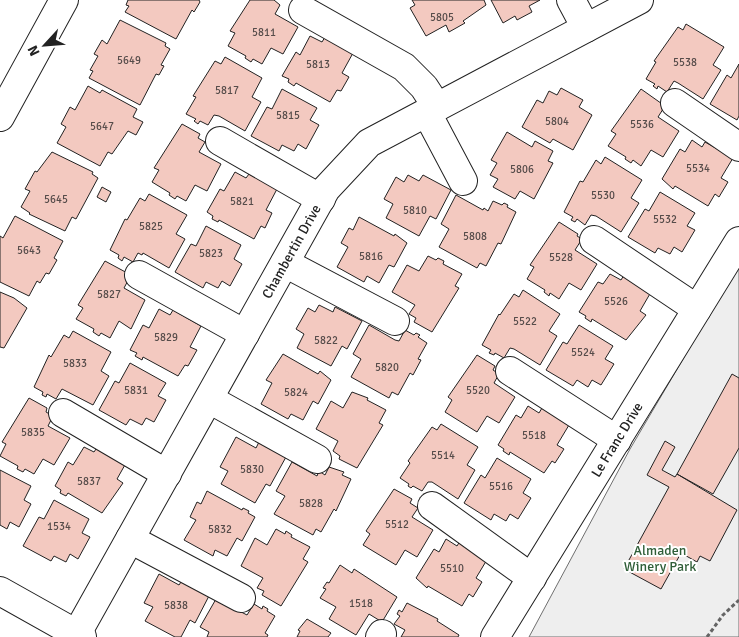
<svg xmlns="http://www.w3.org/2000/svg" width="739" height="637" viewBox="0 0 739 637" font-family="Signika,sans-serif">
<style>
.green{fill:#eee;stroke:#6f6f6f}
.building{fill:#f3c9c0;stroke:#222}
.lines{fill:none;stroke-linecap:round;stroke-linejoin:round}
.minor-casing{stroke:#222;stroke-width:30}
.path{stroke:#646464;stroke-width:3;stroke-dasharray:4 2.5;stroke-linecap:butt}
.minor{stroke:#fff;stroke-width:28}
.labels{text-anchor:middle;dominant-baseline:central;stroke-width:4;stroke-linejoin:round;paint-order:stroke}
.number-label{font-size:11px;fill:#564c4a}
.street-label{font-size:14px;fill:#222;stroke:#fff}
.park-label{font-size:14px;fill:#2f5e38;stroke:#fff}
</style>
<rect width="100%" height="100%" fill="#fff"/>
<path class="green" d="M 739,264 L 739,637 L 529,637 L 630,449 Z"/>
<path class="building" d="M 128,0 L 199,0 L 200,2 L 194,12 L 192,10 L 176,39 L 125,12 L 129,6 L 126,5 Z
M 250,0 L 274,0 L 280,5 L 275,14 L 298,27 L 283,54 L 271,48 L 262,64 L 253,59 L 251,62 L 245,58 L 246,56 L 228,46 L 235,33 L 230,31 Z
M 412,0 L 484,0 L 486,5 L 463,21 L 465,23 L 449,32 L 446,25 L 426,36 L 410,8 L 415,5 Z
M 491,0 L 540,0 L 529,6 L 532,12 L 517,20 L 515,16 L 503,23 Z
M 120,20 L 166,43 L 165,46 L 170,49 L 161,65 L 164,66 L 159,75 L 156,74 L 140,105 L 89,78 L 93,71 L 90,70 L 98,56 L 94,54 L 102,40 L 107,44 Z
M 686,24 L 724,47 L 713,65 L 721,70 L 703,99 L 678,83 L 674,81 L 667,92 L 658,86 L 657,89 L 653,86 L 655,84 L 646,79 L 656,62 L 654,61 L 678,27 L 683,30 Z
M 310,36 L 322,42 L 325,37 L 353,53 L 342,73 L 349,77 L 341,91 L 337,90 L 330,102 L 296,83 L 294,86 L 288,82 L 289,79 L 282,76 L 296,52 L 300,55 Z
M 225,57 L 262,78 L 252,97 L 261,102 L 245,131 L 219,116 L 214,115 L 208,125 L 200,121 L 198,124 L 194,121 L 196,119 L 186,114 L 196,97 L 193,96 L 215,61 L 221,64 Z
M 739,64 L 739,116 L 737,120 L 710,104 L 727,75 L 731,78 Z
M 88,86 L 100,93 L 102,90 L 137,109 L 133,117 L 143,122 L 136,135 L 128,131 L 112,154 L 108,152 L 100,166 L 57,143 L 66,127 L 61,124 L 70,107 L 75,110 Z
M 561,88 L 583,100 L 579,107 L 592,115 L 573,150 L 553,139 L 550,143 L 522,127 L 537,100 L 543,103 L 549,91 L 557,95 Z
M 282,89 L 317,108 L 310,120 L 319,125 L 306,149 L 298,144 L 294,151 L 282,145 L 279,151 L 251,136 L 267,107 L 272,109 Z
M 641,89 L 665,106 L 658,117 L 679,131 L 663,157 L 651,150 L 641,166 L 633,160 L 631,163 L 625,159 L 626,157 L 608,146 L 616,134 L 611,131 Z
M 182,124 L 200,134 L 198,138 L 205,142 L 199,152 L 221,164 L 207,191 L 195,185 L 186,201 L 177,196 L 175,199 L 169,195 L 170,193 L 152,182 L 159,170 L 154,168 Z
M 507,132 L 532,147 L 535,141 L 553,151 L 548,161 L 553,163 L 534,199 L 520,191 L 515,199 L 493,187 L 498,179 L 490,175 L 497,163 L 491,160 Z
M 692,140 L 702,147 L 705,142 L 733,158 L 721,178 L 728,182 L 719,197 L 715,194 L 708,206 L 675,186 L 673,189 L 662,179 L 680,149 L 685,152 Z
M 52,152 L 93,172 L 92,174 L 98,178 L 76,219 L 72,217 L 65,231 L 29,214 L 30,213 L 21,207 L 30,191 L 25,189 L 35,171 L 37,172 Z
M 605,157 L 642,180 L 631,198 L 639,203 L 621,232 L 596,216 L 591,215 L 585,225 L 577,219 L 575,222 L 571,220 L 573,217 L 564,212 L 580,181 L 583,182 L 596,160 L 601,164 Z
M 235,172 L 246,178 L 249,174 L 277,189 L 266,210 L 272,213 L 265,228 L 261,226 L 254,239 L 219,220 L 218,222 L 212,219 L 213,216 L 207,212 L 220,189 L 224,191 Z
M 408,175 L 419,181 L 423,175 L 451,190 L 436,219 L 430,216 L 419,236 L 386,218 L 393,204 L 384,199 L 396,177 L 404,182 Z
M 102,187 L 111,192 L 106,202 L 97,197 Z
M 660,192 L 695,213 L 687,226 L 695,230 L 682,252 L 674,247 L 670,254 L 658,248 L 655,253 L 628,237 L 645,209 L 649,211 Z
M 149,194 L 187,215 L 176,234 L 185,239 L 169,268 L 143,253 L 142,255 L 138,253 L 133,262 L 124,257 L 122,261 L 118,258 L 119,255 L 110,250 L 125,219 L 127,220 L 140,198 L 145,201 Z
M 456,195 L 483,210 L 484,208 L 488,211 L 493,201 L 502,205 L 504,203 L 508,205 L 507,207 L 516,212 L 501,244 L 498,243 L 486,266 L 480,263 L 477,268 L 439,247 L 449,229 L 441,224 Z
M 15,216 L 63,241 L 54,258 L 57,260 L 49,274 L 46,273 L 40,283 L 37,281 L 29,296 L 0,282 L 0,236 L 3,238 Z
M 359,217 L 394,236 L 395,234 L 407,243 L 394,267 L 389,265 L 379,283 L 367,276 L 364,282 L 337,267 L 348,247 L 341,243 L 349,228 L 353,230 Z
M 559,222 L 578,234 L 577,236 L 582,239 L 575,250 L 597,264 L 581,290 L 569,283 L 559,299 L 550,293 L 549,296 L 544,292 L 545,290 L 527,279 L 534,267 L 530,265 Z
M 206,226 L 241,245 L 234,259 L 242,264 L 230,286 L 222,281 L 218,288 L 206,282 L 203,288 L 175,272 L 191,244 L 196,246 Z
M 428,256 L 436,260 L 438,258 L 444,261 L 443,264 L 462,274 L 455,286 L 459,288 L 432,332 L 414,322 L 416,318 L 409,314 L 415,305 L 392,292 L 407,265 L 419,271 Z
M 105,261 L 131,275 L 124,288 L 145,300 L 131,329 L 119,321 L 110,338 L 101,333 L 99,336 L 93,332 L 94,329 L 76,319 L 83,308 L 78,305 Z
M 610,274 L 621,280 L 624,275 L 651,292 L 640,311 L 646,315 L 626,340 L 592,319 L 591,322 L 585,318 L 586,316 L 579,312 L 598,282 L 603,284 Z
M 523,290 L 560,314 L 549,331 L 557,336 L 540,365 L 514,349 L 510,348 L 504,358 L 495,353 L 494,355 L 489,353 L 491,350 L 482,345 L 499,314 L 500,315 L 514,294 L 519,297 Z
M 0,292 L 14,298 L 27,308 L 4,348 L 0,347 Z
M 319,305 L 333,312 L 335,307 L 362,321 L 347,349 L 342,346 L 331,366 L 297,348 L 304,334 L 296,329 L 308,308 L 315,312 Z
M 159,309 L 170,315 L 173,310 L 201,326 L 190,347 L 197,350 L 188,366 L 185,365 L 178,376 L 143,357 L 142,360 L 135,356 L 137,353 L 130,350 L 143,325 L 149,328 Z
M 369,325 L 395,340 L 399,341 L 405,330 L 414,335 L 416,333 L 420,335 L 418,337 L 427,343 L 418,359 L 421,360 L 413,375 L 410,373 L 398,395 L 392,392 L 389,398 L 351,377 L 361,359 L 353,354 Z
M 579,325 L 613,346 L 605,359 L 614,364 L 601,385 L 592,380 L 588,387 L 577,380 L 573,386 L 546,370 L 563,342 L 567,344 Z
M 73,331 L 111,352 L 101,371 L 109,376 L 93,405 L 62,389 L 56,399 L 47,394 L 46,397 L 42,395 L 43,392 L 34,387 L 49,355 L 51,357 L 64,335 L 69,338 Z
M 283,354 L 318,374 L 320,371 L 331,380 L 318,404 L 313,401 L 303,420 L 291,414 L 288,419 L 261,404 L 272,383 L 266,380 Z
M 477,355 L 495,366 L 493,370 L 499,374 L 494,383 L 515,397 L 499,423 L 487,416 L 477,432 L 445,412 L 452,400 L 448,397 Z
M 130,363 L 166,383 L 158,396 L 166,400 L 154,422 L 146,418 L 142,425 L 130,419 L 126,425 L 99,410 L 115,381 L 119,383 Z
M 732,374 L 739,378 L 739,448 L 713,494 L 677,474 Z
M 352,392 L 368,398 L 367,400 L 386,410 L 379,423 L 383,425 L 357,468 L 339,459 L 340,456 L 333,451 L 338,441 L 316,429 L 331,401 L 343,408 Z
M 29,398 L 47,408 L 46,412 L 53,416 L 48,426 L 70,438 L 54,465 L 43,459 L 34,474 L 25,469 L 23,472 L 17,469 L 18,466 L 0,456 L 6,444 L 2,442 Z
M 528,406 L 539,413 L 542,408 L 569,425 L 557,445 L 564,449 L 555,463 L 552,461 L 544,473 L 510,452 L 509,455 L 503,451 L 504,449 L 498,445 L 516,415 L 521,418 Z
M 441,424 L 478,447 L 467,465 L 475,470 L 458,499 L 432,482 L 428,482 L 422,491 L 413,486 L 411,488 L 408,486 L 409,484 L 400,478 L 410,463 L 408,461 L 432,427 L 437,430 Z
M 236,437 L 256,448 L 259,442 L 286,457 L 270,486 L 266,484 L 255,503 L 221,484 L 228,471 L 220,467 Z
M 665,441 L 675,447 L 662,470 L 675,477 L 677,474 L 737,510 L 710,561 L 700,556 L 697,562 L 681,553 L 661,589 L 624,569 L 669,487 L 647,475 Z
M 98,446 L 126,463 L 117,479 L 123,483 L 102,513 L 68,493 L 66,496 L 60,493 L 61,490 L 55,486 L 68,462 L 73,465 L 84,447 L 94,452 Z
M 497,458 L 531,479 L 523,493 L 531,498 L 518,519 L 510,514 L 506,521 L 494,514 L 491,520 L 464,503 L 481,475 L 485,478 Z
M 292,462 L 317,476 L 319,471 L 325,475 L 329,467 L 344,472 L 342,475 L 351,479 L 336,511 L 334,509 L 321,532 L 316,529 L 313,535 L 274,514 L 285,496 L 276,491 Z
M 0,470 L 31,486 L 24,500 L 31,504 L 19,527 L 10,522 L 7,529 L 0,525 Z
M 394,489 L 412,499 L 410,503 L 418,508 L 412,517 L 433,530 L 417,557 L 405,550 L 396,565 L 363,545 L 370,534 L 366,531 Z
M 207,491 L 242,510 L 243,508 L 249,511 L 248,513 L 255,517 L 242,541 L 237,538 L 227,556 L 215,550 L 213,556 L 184,540 L 196,520 L 190,517 L 197,502 L 201,504 Z
M 54,500 L 89,519 L 82,533 L 90,537 L 78,559 L 70,554 L 66,562 L 54,556 L 51,561 L 23,546 L 39,517 L 44,519 Z
M 276,529 L 285,534 L 286,531 L 292,535 L 291,537 L 310,547 L 303,559 L 308,562 L 281,606 L 262,595 L 264,591 L 257,588 L 263,578 L 241,566 L 255,538 L 267,545 Z
M 446,539 L 457,546 L 460,541 L 488,558 L 476,578 L 482,582 L 473,597 L 469,594 L 462,606 L 428,586 L 427,588 L 416,578 L 434,549 L 439,552 Z
M 340,565 L 352,573 L 354,569 L 397,597 L 382,622 L 369,614 L 356,635 L 329,619 L 336,607 L 320,598 L 326,589 L 323,588 L 327,582 L 329,583 Z
M 159,574 L 179,585 L 183,579 L 210,594 L 195,623 L 190,620 L 181,637 L 175,637 L 145,621 L 153,607 L 144,603 Z
M 216,599 L 247,615 L 254,604 L 262,609 L 263,606 L 268,609 L 267,611 L 275,616 L 265,633 L 268,635 L 267,637 L 207,637 L 209,632 L 200,627 Z
M 407,603 L 438,619 L 437,621 L 459,635 L 458,637 L 401,637 L 405,630 L 394,624 L 400,616 L 397,614 L 399,610 L 402,612 Z
M 307,619 L 331,633 L 328,637 L 297,637 L 300,631 L 298,630 Z"/>
<g class="lines">
<defs>
<g id="minor">
<path d="M 571,0 L 586,28"/>
<path d="M 303,10 L 404,67 L 424,87 L 437,107"/>
<path d="M 675,103 L 739,147"/>
<path d="M 427,113 L 463,181"/>
<path d="M 0,117 L 64,0"/>
<path d="M 220,141 L 321,199"/>
<path d="M 594,240 L 697,309"/>
<path d="M 285,263 L 395,321"/>
<path d="M 139,275 L 245,334"/>
<path d="M 510,371 L 617,440"/>
<path d="M 209,399 L 317,459"/>
<path d="M 63,413 L 167,474"/>
<path d="M 432,506 L 532,578"/>
<path d="M 130,539 L 241,598"/>
<path d="M 0,591 L 82,637"/>
<path id="s1" d="M 75,637 L 326,189 L 369,143 L 639,0"/>
<path d="M 380,637 L 382,634"/>
<path id="s2" d="M 495,637 L 739,241"/>
</g>
</defs>
<use href="#minor" class="minor-casing"/>
<path class="path" d="M 707,637 L 723,615 L 739,600"/>
<use href="#minor" class="minor"/>
</g>
<g class="labels">
<g class="number-label">
<text x="442" y="17">5805</text>
<text x="264" y="32">5811</text>
<text x="129" y="60">5649</text>
<text x="685" y="62">5538</text>
<text x="318" y="64">5813</text>
<text x="227" y="90">5817</text>
<text x="288" y="115">5815</text>
<text x="557" y="121">5804</text>
<text x="642" y="124">5536</text>
<text x="102" y="126">5647</text>
<text x="698" y="168">5534</text>
<text x="522" y="169">5806</text>
<text x="603" y="195">5530</text>
<text x="56" y="199">5645</text>
<text x="242" y="201">5821</text>
<text x="415" y="210">5810</text>
<text x="665" y="219">5532</text>
<text x="151" y="226">5825</text>
<text x="475" y="236">5808</text>
<text x="29" y="250">5643</text>
<text x="211" y="253">5823</text>
<text x="371" y="256">5816</text>
<text x="561" y="257">5528</text>
<text x="109" y="294">5827</text>
<text x="616" y="301">5526</text>
<text x="525" y="321">5522</text>
<text x="166" y="337">5829</text>
<text x="326" y="340">5822</text>
<text x="583" y="352">5524</text>
<text x="75" y="363">5833</text>
<text x="387" y="367">5820</text>
<text x="136" y="390">5831</text>
<text x="478" y="390">5520</text>
<text x="296" y="392">5824</text>
<text x="33" y="432">5835</text>
<text x="534" y="435">5518</text>
<text x="443" y="455">5514</text>
<text x="252" y="469">5830</text>
<text x="89" y="481">5837</text>
<text x="501" y="486">5516</text>
<text x="311" y="503">5828</text>
<text x="397" y="524">5512</text>
<text x="59" y="526">1534</text>
<text x="220" y="529">5832</text>
<text x="452" y="568">5510</text>
<text x="361" y="603">1518</text>
<text x="176" y="605">5838</text>
</g>
<g class="street-label">
<text stroke="none"><textPath href="#s1" startOffset="442">Chambertin Drive</textPath></text>
<text stroke="none"><textPath href="#s2" startOffset="232">Le Franc Drive</textPath></text>
</g>
<g class="park-label">
<text x="660" y="550">Almaden<tspan x="660" dy="16">Winery Park</tspan></text>
</g>
</g>
<g transform="translate(45 45) rotate(244)" stroke="#ffffff" stroke-width="4" paint-order="stroke">
<path d="M0-4L9 19L0 12L-9 19Z" fill="#222222"/>
<text y="-8" font-size="14" font-weight="bold" text-anchor="middle" fill="#222222">N</text>
</g>
</svg>
